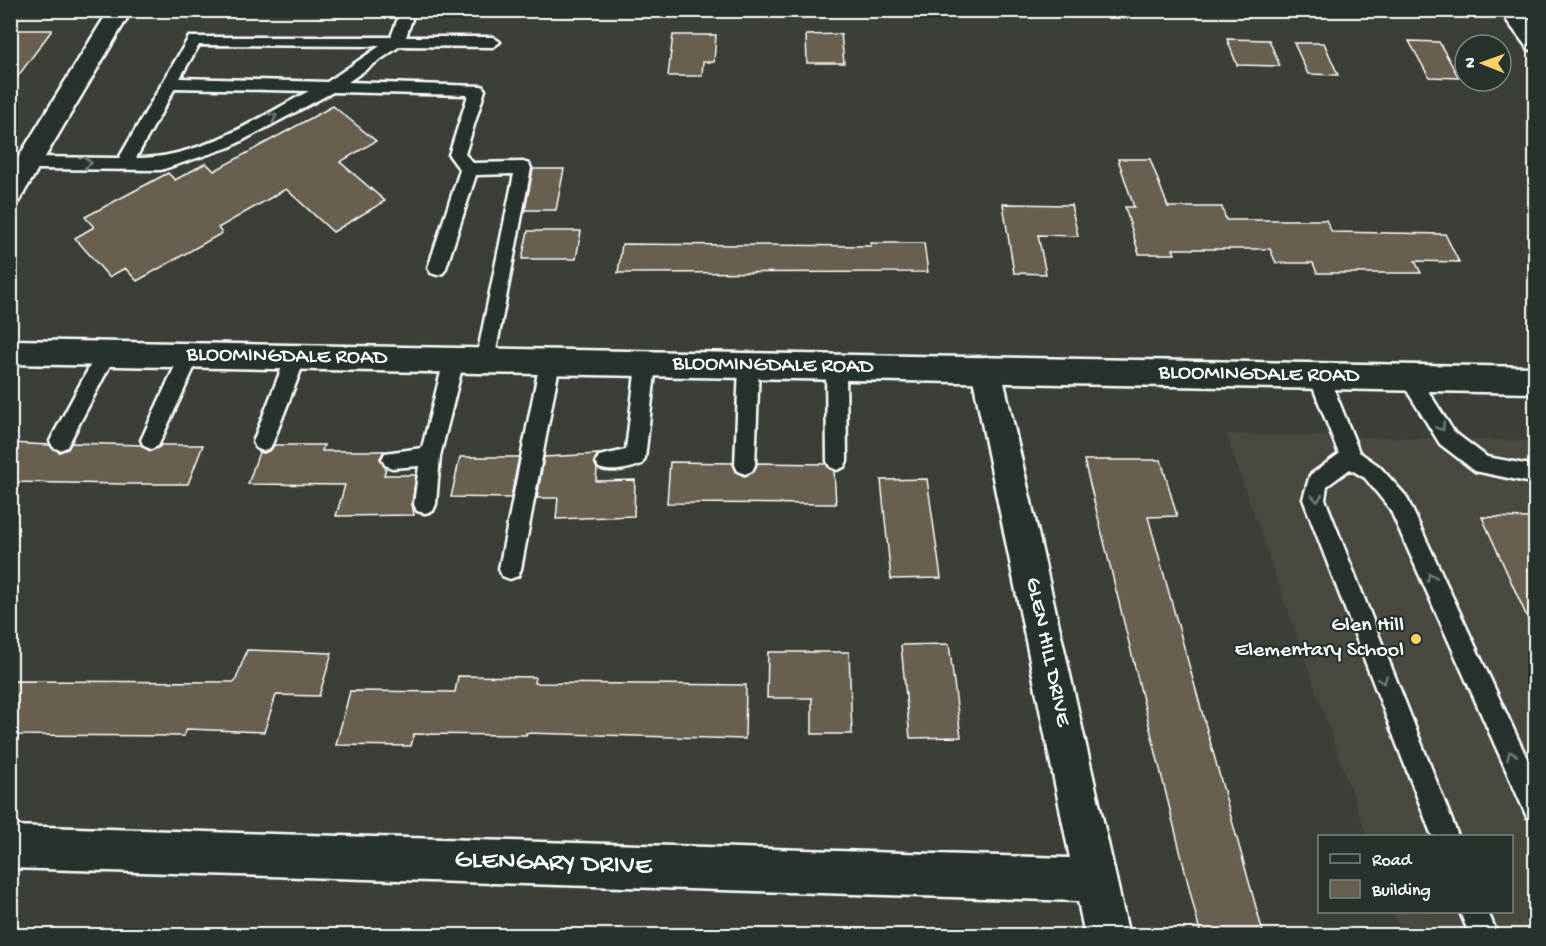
<svg xmlns="http://www.w3.org/2000/svg" width="1546" height="946" viewBox="0 0 1546 946" font-family="'Gochi Hand',sans-serif">
<style>
.built{fill:#48493f}
.building{fill:#675e50;stroke:#fff;stroke-width:1.5}
.lines{fill:none;stroke-linecap:round;stroke-linejoin:round}
.service-casing{stroke:#fff;stroke-width:5}
.minor-casing{stroke:#fff;stroke-width:5}
.secondary-casing{stroke:#fff;stroke-width:5}
.service{fill:#26332d;fill-rule:evenodd}
.minor{fill:#26332d;fill-rule:evenodd}
.secondary{fill:#26332d;fill-rule:evenodd}
.oneway{stroke:#727a76}
.poi-dot{fill:#ffd166;stroke:#26332d;stroke-width:2}
.labels{text-anchor:middle;dominant-baseline:central;stroke-width:4.5;stroke-linejoin:round;paint-order:stroke}
.street-label{font-size:22px;fill:#fff;stroke:#26332d}
.poi-label{font-size:22px;fill:#fff;stroke:#26332d;text-anchor:end}
.near-street-label{font-size:27px;fill:#fff;stroke:#26332d}
</style>
<rect width="100%" height="100%" fill="#3a4038"/>
<filter id="ink" filterUnits="userSpaceOnUse"><feTurbulence type="fractalNoise" baseFrequency=".0167" numOctaves="2"/><feDisplacementMap in="SourceGraphic" scale="12" xChannelSelector="R" yChannelSelector="G"/><feConvolveMatrix kernelMatrix="1 2 1 2 8 2 1 2 1" color-interpolation-filters="sRGB"/></filter>
<g filter="url(#ink)">
<path class="built" d="M 1226,434 L 1535,441 L 1535,935 L 1402,935 L 1393,912 L 1512,912 L 1512,836 L 1367,836 Z"/>
<path class="building" d="M 10,30 L 52,30 L 10,87 Z
M 841,34 L 844,63 L 807,63 L 806,35 Z
M 673,35 L 716,35 L 714,62 L 703,62 L 702,76 L 668,76 Z
M 1227,39 L 1269,40 L 1280,66 L 1237,65 Z
M 1409,41 L 1439,42 L 1459,78 L 1429,77 Z
M 1294,43 L 1324,43 L 1338,75 L 1308,74 Z
M 333,106 L 376,141 L 340,162 L 385,201 L 333,232 L 286,189 L 218,228 L 222,233 L 137,281 L 125,268 L 109,277 L 75,238 L 94,227 L 85,217 L 168,173 L 175,180 L 206,163 L 214,171 Z
M 1118,159 L 1150,159 L 1168,207 L 1222,207 L 1226,220 L 1326,220 L 1332,232 L 1445,234 L 1459,262 L 1415,261 L 1421,273 L 1317,273 L 1313,263 L 1276,263 L 1270,249 L 1173,249 L 1175,254 L 1139,254 L 1125,207 L 1134,207 Z
M 533,169 L 564,169 L 556,210 L 525,210 Z
M 1003,204 L 1071,205 L 1078,236 L 1038,235 L 1046,274 L 1014,273 Z
M 528,231 L 581,231 L 576,259 L 522,259 Z
M 871,243 L 924,243 L 928,272 L 618,273 L 622,244 L 871,246 Z
M 10,443 L 50,445 L 59,452 L 68,449 L 71,443 L 141,445 L 150,451 L 161,445 L 203,445 L 188,484 L 124,484 L 10,482 Z
M 274,445 L 324,445 L 322,451 L 384,451 L 380,458 L 386,468 L 384,475 L 416,475 L 412,504 L 414,515 L 336,516 L 345,485 L 248,484 L 259,452 L 264,453 L 271,450 Z
M 598,454 L 594,461 L 597,469 L 596,481 L 635,480 L 634,516 L 556,519 L 558,498 L 537,498 L 544,457 Z
M 460,457 L 519,457 L 511,498 L 451,497 Z
M 1084,460 L 1161,460 L 1177,516 L 1148,517 L 1264,936 L 1201,936 Z
M 670,462 L 733,463 L 736,472 L 744,476 L 754,472 L 757,463 L 826,464 L 834,471 L 836,504 L 667,503 Z
M 927,479 L 941,578 L 891,579 L 881,480 Z
M 1482,517 L 1536,518 L 1536,637 Z
M 949,644 L 961,737 L 910,738 L 901,645 Z
M 247,650 L 332,653 L 319,696 L 276,695 L 264,732 L 187,729 L 184,736 L 10,735 L 10,681 L 235,682 Z
M 768,652 L 849,652 L 852,734 L 812,734 L 812,698 L 767,698 Z
M 458,676 L 535,677 L 534,683 L 746,685 L 745,739 L 526,733 L 526,735 L 414,734 L 411,746 L 336,745 L 350,691 L 455,692 Z"/>
<g class="lines">
<defs>
<path id="service" d="M 401,10 L 415,10 L 406,37 L 493,37 L 500,42 L 493,47 L 400,46 L 348,82 L 482,86 L 485,90 L 465,154 L 473,163 L 523,162 L 529,164 L 531,168 L 493,366 L 486,369 L 479,366 L 476,361 L 514,174 L 476,175 L 446,268 L 443,273 L 437,275 L 431,273 L 428,268 L 460,170 L 449,155 L 468,95 L 333,92 L 230,147 L 161,170 L 29,169 L 23,167 L 21,163 L 23,159 L 29,157 L 119,158 L 189,37 L 391,37 ZM 199,45 L 380,46 L 327,82 L 180,78 ZM 175,88 L 309,91 C 255,120 198,159 136,158 Z
M 106,346 L 113,349 L 116,354 L 67,447 L 60,450 L 53,447 L 50,441 L 53,435 L 99,349 Z
M 190,347 L 197,350 L 200,355 L 161,440 L 158,446 L 151,449 L 144,446 L 141,440 L 180,355 L 183,350 Z
M 296,349 L 303,352 L 306,357 L 273,442 L 270,448 L 263,451 L 256,448 L 253,442 L 286,357 L 289,352 Z
M 454,352 L 461,355 L 464,360 L 440,456 L 436,504 L 433,511 L 425,513 L 417,511 L 414,504 L 419,466 L 392,468 L 385,465 L 382,459 L 385,453 L 422,448 L 444,360 L 447,355 Z
M 550,354 L 557,357 L 560,362 L 521,569 L 518,576 L 510,579 L 502,576 L 499,569 L 540,362 L 543,357 Z
M 646,357 L 653,359 L 656,365 L 645,458 L 642,464 C 630,469 611,473 599,468 L 596,462 L 599,456 L 626,450 L 636,365 L 639,359 Z
M 749,358 L 756,360 L 759,366 L 755,465 L 752,471 L 745,474 L 738,471 L 735,465 L 739,366 L 742,360 Z
M 836,359 L 843,361 L 846,367 L 847,461 L 844,467 L 837,470 L 830,467 L 827,461 L 826,367 L 829,361 Z
M 1319,369 L 1326,371 L 1329,377 L 1359,452 L 1379,466 L 1406,496 L 1536,778 L 1536,821 L 1527,817 L 1390,509 L 1365,478 L 1350,469 L 1327,486 L 1325,499 L 1458,836 L 1432,836 L 1303,499 L 1310,475 L 1339,454 L 1309,377 L 1312,371 Z
M 1409,370 L 1416,372 L 1454,432 L 1487,457 L 1536,466 L 1536,484 L 1475,471 L 1440,444 L 1399,378 L 1402,372 Z
M 1460,912 L 1488,912 L 1498,936 L 1470,936 Z"/>
<path id="minor" d="M 109,10 L 132,10 L 19,201 L 10,203 L 10,171 Z
M 1499,10 L 1522,10 L 1536,28 L 1536,51 L 1528,49 Z
M 986,357 L 997,360 L 1001,369 L 1129,936 L 1085,936 L 1078,901 L 10,868 L 10,826 L 1070,858 L 971,369 L 975,360 Z"/>
<path id="secondary" d="M 10,340 L 1536,367 L 1536,393 L 10,364 Z"/>
</defs>
<use href="#service" class="service-casing"/>
<use href="#minor" class="minor-casing"/>
<use href="#secondary" class="secondary-casing"/>
<use href="#service" class="service"/>
<use href="#minor" class="minor"/>
<use href="#secondary" class="secondary"/>
</g>
<defs><path id="oneway-chevron" d="M-2-3.5L2.5 0L-2 3.5" fill="none" stroke-width="1.6" stroke-linecap="round" stroke-linejoin="round" transform="scale(1.5)"/></defs>
<g class="oneway">
<use href="#oneway-chevron" transform="translate(273 117) rotate(-28)"/>
<use href="#oneway-chevron" transform="translate(88 163)"/>
<use href="#oneway-chevron" transform="translate(1441 427) rotate(57)"/>
<use href="#oneway-chevron" transform="translate(1317 498) rotate(85)"/>
<use href="#oneway-chevron" transform="translate(1431 577) rotate(-114)"/>
<use href="#oneway-chevron" transform="translate(1383 680) rotate(69)"/>
<use href="#oneway-chevron" transform="translate(1511 755) rotate(-114)"/>
</g>
</g>
<circle class="poi-dot" cx="1416" cy="639" r="6"/>
<g class="labels">
<g class="street-label">
<text transform="translate(287 357) rotate(1)">BLOOMINGDALE ROAD</text>
<text transform="translate(773 366) rotate(1)">BLOOMINGDALE ROAD</text>
<text transform="translate(1259 375) rotate(1)">BLOOMINGDALE ROAD</text>
<text transform="translate(1047 652) rotate(78)">GLEN HILL DRIVE</text>
</g>
<g class="poi-label">
<text x="1404" y="626">Glen Hill<tspan x="1404" dy="25">Elementary School</tspan></text>
</g>
<g class="near-street-label">
<text transform="translate(553 864) rotate(2)">GLENGARY DRIVE</text>
</g>
</g>
<rect width="1546" height="946" fill="none" stroke="#26332d" stroke-width="36"/>
<rect x="18" y="18" width="1510" height="910" fill="none" stroke="#fff" stroke-width="2" filter="url(#ink)"/>
<rect x="1318" y="835" width="195" height="78" fill="#26332d" stroke="#7d8581" stroke-width="1.5"/>
<rect x="1330" y="854" width="30" height="9" fill="#26332d" stroke="#7d8581" stroke-width="1.5"/>
<text x="1372" y="865" font-size="18" fill="#ffffff">Road</text>
<rect x="1330" y="880" width="30" height="18" fill="#675e50" stroke="#7d8581" stroke-width="1.5"/>
<text x="1372" y="895" font-size="18" fill="#ffffff">Building</text>
<g transform="translate(1483 63) rotate(271)"><circle r="28" fill="#26332d" stroke="#7d8581" stroke-width="1.5"/>
<path d="M0-4.5L10 22L0 15L-10 22Z" fill="#ffd166"/>
<text y="-9" font-size="16" font-weight="bold" text-anchor="middle" fill="#ffffff">N</text>
</g>
</svg>
